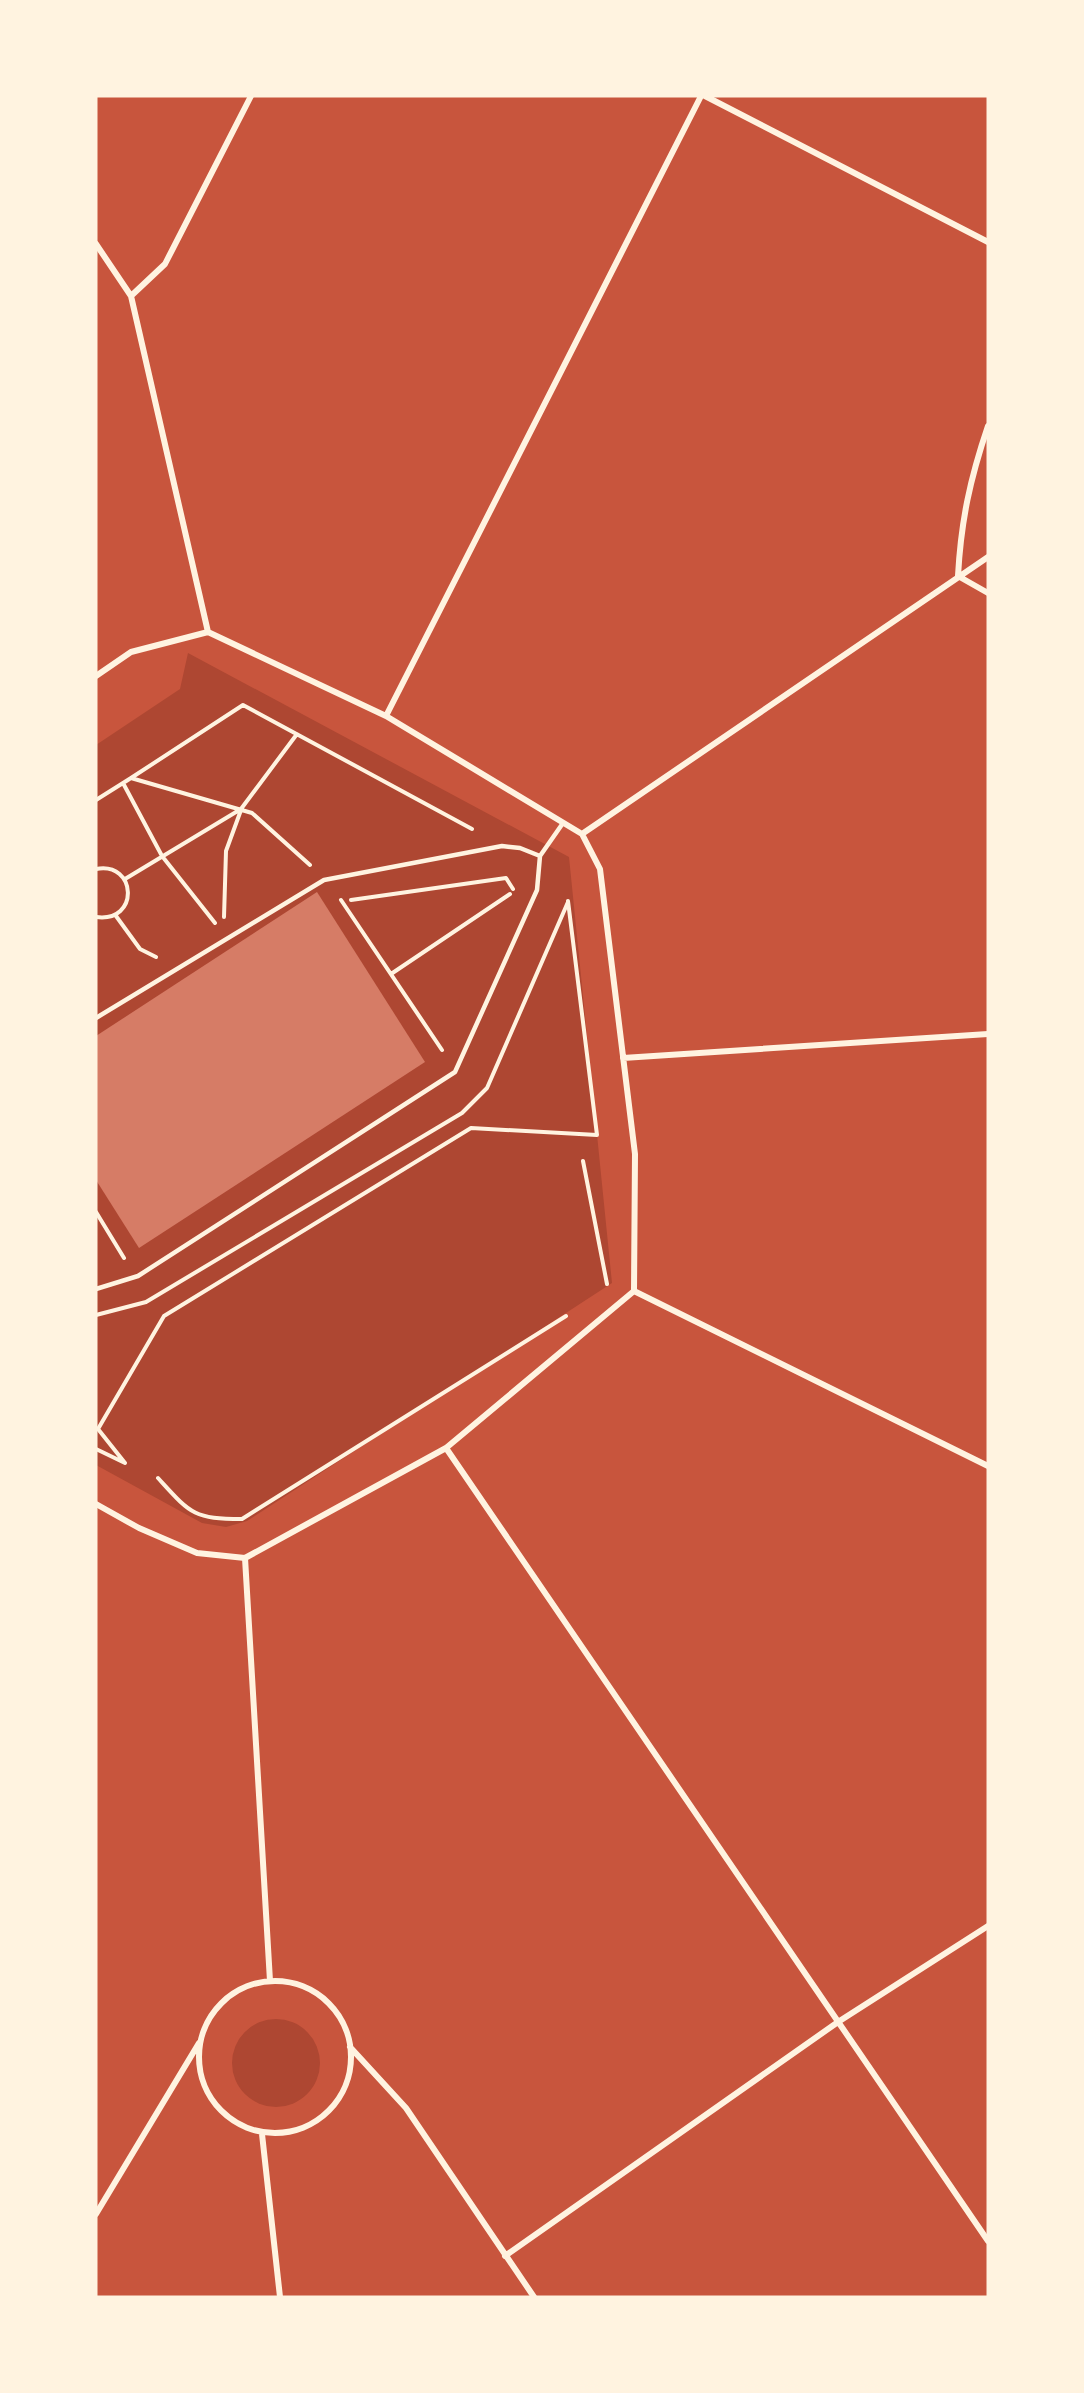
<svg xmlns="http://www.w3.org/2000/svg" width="1084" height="2393" viewBox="0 0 1084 2393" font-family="'Nunito Sans',sans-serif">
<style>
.green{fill:#ae4732}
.building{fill:#d67c66}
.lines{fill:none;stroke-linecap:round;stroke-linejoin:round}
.path{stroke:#fff3e0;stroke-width:4}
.service{stroke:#fff3e0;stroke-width:4.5}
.minor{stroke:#fff3e0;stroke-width:6}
</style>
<rect width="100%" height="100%" fill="#c8553d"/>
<path class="green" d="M 188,653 L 569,857 L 612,1283 L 247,1521 L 226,1527 L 202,1523 L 96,1465 L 96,745 L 180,689 Z
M232 2063a44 44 0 1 1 88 0a44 44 0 1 1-88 0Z"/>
<path class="building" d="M 317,892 L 425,1062 L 139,1248 L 96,1180 L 96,1036 Z"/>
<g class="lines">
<path class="path" d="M 131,778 L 243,705 L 472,829
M 123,783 L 162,856 L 215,923
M 96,800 L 131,778 L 252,813 L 310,865
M 96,869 C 137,861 140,923 96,917
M 125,879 L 241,809 L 297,734
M 341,900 L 442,1050
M 351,900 L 506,878 L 513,889
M 116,916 L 140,949 L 156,957
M 224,917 L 226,851 L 241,810
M 391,974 L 510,894
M 583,1161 L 607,1284
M 96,1212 L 124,1258
M 96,1315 L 146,1302 L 462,1113 L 487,1088 L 568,902
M 96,1449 L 125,1463 L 98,1429 L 164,1316 L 471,1128 L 597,1135 L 568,901
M 158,1478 C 190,1513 193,1519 242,1519 L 566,1316"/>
<path class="service" d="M 540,856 L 563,823
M 96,1018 L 324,880 L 502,846 L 520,848 L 540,856 L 537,890 L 455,1072 L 138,1276 L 96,1289"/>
<path class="minor" d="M 705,96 L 988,242
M 96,244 L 131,296 L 208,632
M 131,296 L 165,264 L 251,96
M 988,426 C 970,479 961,521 958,576 L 988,593
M 96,676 L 131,652 L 208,632 L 386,716 L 582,834 L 600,869 L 635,1154 L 634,1291 L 446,1448 L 245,1558 L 197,1553 L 139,1528 L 96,1504
M 386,716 L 701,96
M 582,834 L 988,557
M 623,1058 L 988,1034
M 634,1291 L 988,1466
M 446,1448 L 988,2241
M 245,1558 L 270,1981
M199 2057a76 76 0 1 1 152 0a76 76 0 1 1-152 0Z
M 350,2047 L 406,2108 L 534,2297
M 262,2134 L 280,2297
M 96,2214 L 199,2043
M 505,2256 L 838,2022 L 988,1926"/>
</g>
<rect width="1084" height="2393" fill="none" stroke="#fff3e0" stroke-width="195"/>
</svg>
